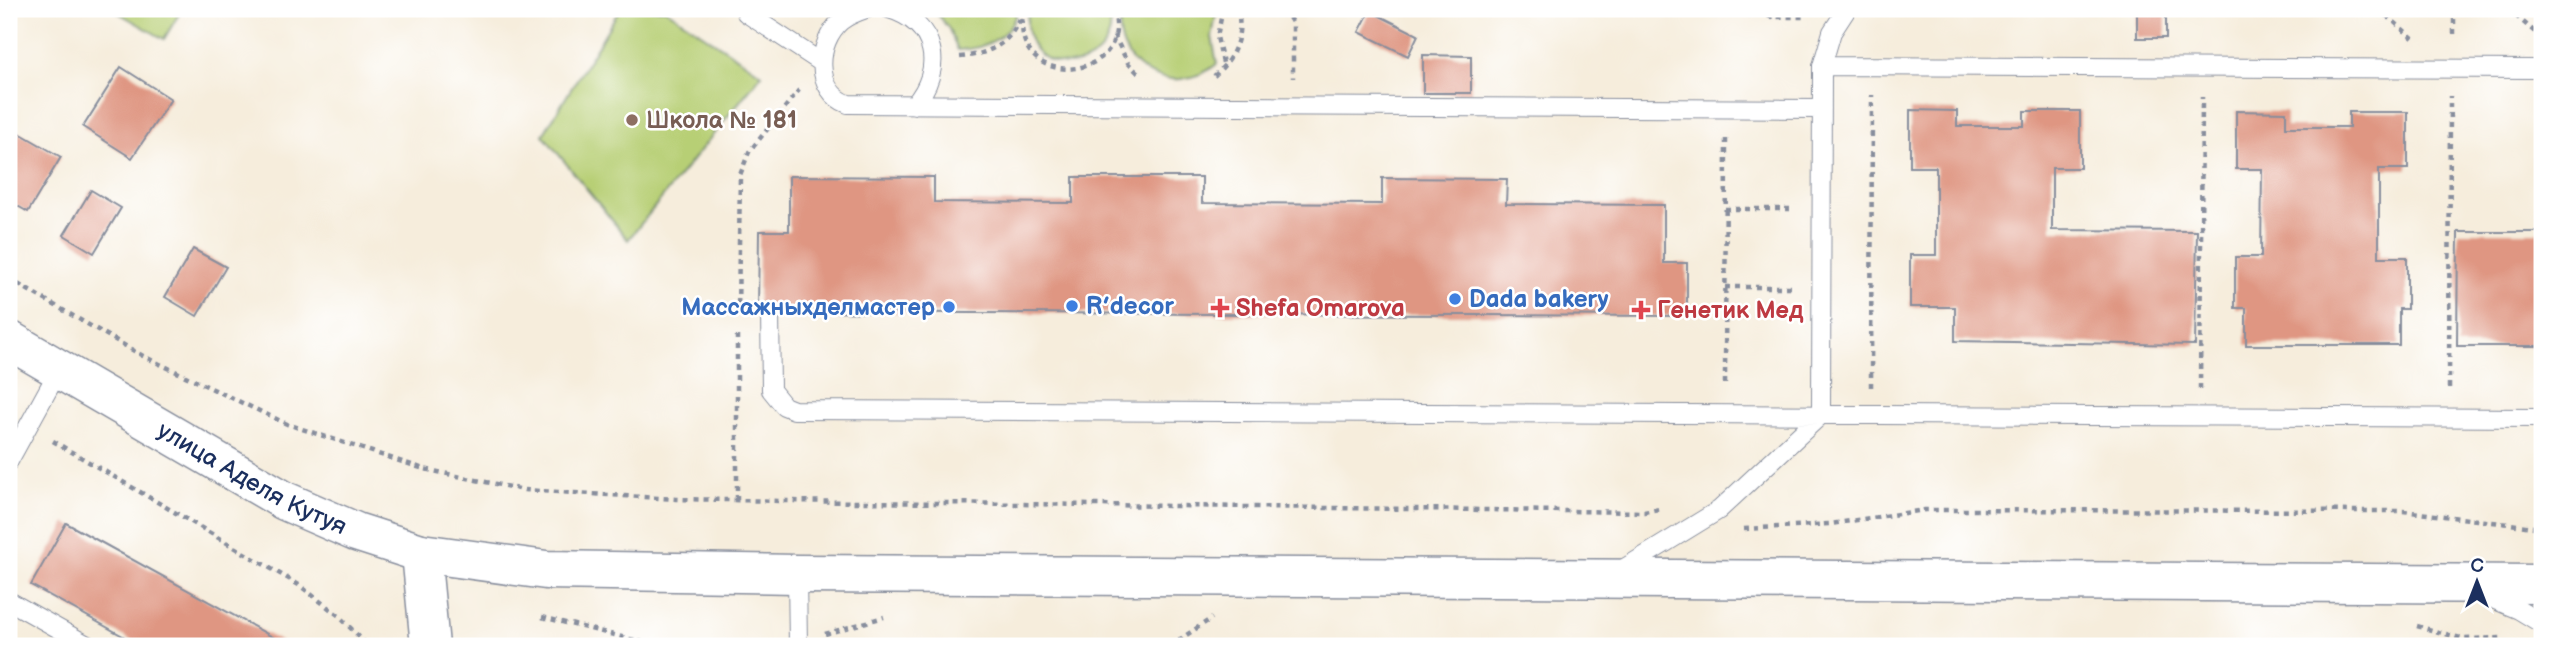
<svg xmlns="http://www.w3.org/2000/svg" width="2551" height="655" viewBox="0 0 2551 655" font-family="'Balsamiq Sans',sans-serif">
<style>
.green{fill:#b7cf74;stroke:#697f69;stroke-width:2}
.building{fill:#df9682}
.lines{fill:none;stroke-linecap:round;stroke-linejoin:round}
.service-casing{stroke:#888e9d;stroke-width:20}
.tertiary-casing{stroke:#888e9d;stroke-width:41}
.secondary-casing{stroke:#888e9d;stroke-width:41}
.path{stroke:#888e9d;stroke-width:4.5;stroke-dasharray:5 5;stroke-linecap:butt}
.service{stroke:#fff;stroke-width:18}
.tertiary{stroke:#fff;stroke-width:38}
.secondary{stroke:#fff;stroke-width:38}
.education-dot{fill:#8d6e63;stroke:#fff;stroke-width:2.5}
.shop-dot{fill:#3f7fe0;stroke:#fff;stroke-width:2.5}
.health-dot{fill:#e0444e;stroke:#fff;stroke-width:2.5}
.labels{text-anchor:middle;dominant-baseline:central;stroke-width:5;stroke-linejoin:round;paint-order:stroke}
.education-label{font-size:24px;font-weight:bold;fill:#785e54;stroke:#fff;text-anchor:start}
.shop-label{font-size:24px;font-weight:bold;fill:#366cbe;stroke:#fff;text-anchor:start}
.health-label{font-size:24px;font-weight:bold;fill:#be3a42;stroke:#fff;text-anchor:start}
.street-label{font-size:24px;fill:#1b2f5e;stroke:#fff}
</style>
<rect width="100%" height="100%" fill="#fff"/>
<filter id="ink" filterUnits="userSpaceOnUse"><feTurbulence type="fractalNoise" baseFrequency=".0143" numOctaves="2"/><feDisplacementMap in="SourceGraphic" scale="14" xChannelSelector="R" yChannelSelector="G"/><feConvolveMatrix kernelMatrix="1 2 1 2 8 2 1 2 1" color-interpolation-filters="sRGB"/></filter>
<filter id="wash" filterUnits="userSpaceOnUse"><feTurbulence type="fractalNoise" baseFrequency=".00686" numOctaves="4" result="noise"/><feDisplacementMap in="SourceGraphic" scale="28" xChannelSelector="R" yChannelSelector="G"/><feGaussianBlur stdDeviation="1.57" result="paint"/><feColorMatrix in="noise" values="0 0 0 0 0 0 0 0 0 0 0 0 0 0 0 0 0 1.4 0 .05"/><feComposite in="paint" operator="in"/></filter>
<g filter="url(#wash)">
<rect width="100%" height="100%" fill="#f6eddc"/>
<path class="green" d="M 112,9 L 182,9 L 164,39 Z
M 620,9 L 665,9 L 762,74 L 628,240 L 543,135 Z
M 933,9 L 1018,9 C 1010,37 986,49 958,50 L 949,29 Z
M 1029,9 L 1109,9 C 1125,83 1011,81 1029,9 Z
M 1122,9 L 1217,9 L 1212,37 L 1217,64 C 1172,100 1107,68 1122,9 Z"/>
<g id="blocks">
<path class="building" d="M 2137,10 L 2166,10 L 2166,38 L 2137,38 Z
M 1370,11 L 1418,35 L 1408,56 L 1359,32 Z
M 1423,55 L 1471,56 L 1471,93 L 1423,93 Z
M 121,67 L 171,99 L 132,158 L 83,127 Z
M 1910,110 L 1957,111 L 1957,126 L 2024,126 L 2024,111 L 2080,111 L 2080,168 L 2052,168 L 2052,230 L 2197,231 L 2195,345 L 1955,341 L 1955,307 L 1910,307 L 1910,255 L 1936,255 L 1936,167 L 1910,167 Z
M 2236,111 L 2286,112 L 2286,127 L 2349,127 L 2349,112 L 2408,112 L 2408,169 L 2379,169 L 2379,257 L 2407,257 L 2407,309 L 2399,309 L 2399,345 L 2246,345 L 2246,308 L 2235,308 L 2235,257 L 2261,257 L 2262,169 L 2236,169 Z
M 9,127 L 61,157 L 28,212 L 9,201 Z
M 789,176 L 934,177 L 934,202 L 1073,203 L 1073,177 L 1202,177 L 1202,203 L 1382,204 L 1382,178 L 1507,179 L 1506,204 L 1664,205 L 1664,263 L 1687,263 L 1687,316 L 758,312 L 759,231 L 789,231 Z
M 91,190 L 121,208 L 94,253 L 64,235 Z
M 2458,232 L 2542,232 L 2542,346 L 2457,346 Z
M 193,249 L 226,267 L 197,316 L 165,297 Z
M 66,523 L 289,646 L 141,646 L 31,585 Z"/>
</g>
</g>
<g filter="url(#ink)">
<use href="#blocks" fill-opacity="0" stroke="#888e9d" stroke-width="2"/>
<g class="lines">
<defs>
<path id="service" d="M 866,9 C 857,12 849,15 841,21 C 816,43 814,91 848,104 L 1822,109
M 889,9 C 937,24 945,69 914,105
M 746,13 L 822,63
M 1822,66 L 1832,32 L 1847,9
M 770,312 L 771,390 L 784,406 L 794,410 L 2542,418
M 9,461 L 60,368
M 1618,572 L 1719,510 L 1821,415 L 1822,66 L 2542,69
M 797,574 L 798,646
M 2483,595 L 2519,610 L 2542,624
M 9,601 L 89,646"/>
<path id="tertiary" d="M 421,553 L 430,646"/>
<g id="secondary">
<path id="s1" d="M 9,340 L 285,501 L 356,532 L 421,553 L 546,570 L 797,574 L 2542,584"/>
</g>
</defs>
<use href="#service" class="service-casing"/>
<use href="#tertiary" class="tertiary-casing"/>
<use href="#secondary" class="secondary-casing"/>
<path class="path" d="M 1024,9 C 1005,95 1138,82 1113,9
M 1223,9 L 1217,37 L 1224,67
M 1284,9 L 1293,24 L 1293,78
M 1749,9 L 1771,17 L 1806,17
M 2379,9 L 2413,38
M 2454,9 L 2454,39
M 2508,9 L 2542,38
M 1114,35 L 1128,63 L 1140,75
M 960,57 C 985,55 1010,45 1019,19
M 1214,76 C 1235,57 1243,37 1238,9
M 1725,209 L 1795,209
M 9,279 L 143,356 L 287,424 L 424,469 L 524,490 L 676,499 L 784,501 L 1644,512 L 1659,509
M 1725,287 L 1794,287
M 738,314 L 740,175 L 749,152 L 799,90
M 1725,384 L 1726,138
M 1871,387 L 1872,95
M 2449,388 L 2450,96
M 2200,389 L 2202,97
M 53,441 L 299,585 L 338,615 L 368,646
M 737,500 L 737,336
M 1744,529 L 1830,524 L 1925,510 L 2403,511 L 2542,528
M 542,617 L 650,644 L 769,643
M 2417,626 L 2464,639 L 2505,638
M 825,634 L 884,617
M 1170,646 L 1212,618"/>
<use href="#service" class="service"/>
<use href="#tertiary" class="tertiary"/>
<use href="#secondary" class="secondary"/>
</g>
</g>
<circle class="education-dot" cx="632" cy="120" r="7"/>
<g class="shop-dot">
<circle cx="1455" cy="299" r="7"/>
<circle cx="1072" cy="306" r="7"/>
<circle cx="949" cy="307" r="7"/>
</g>
<g class="health-dot">
<path d="M1216.5 297.5h7v7h7v7h-7v7h-7v-7h-7v-7h7z"/>
<path d="M1637.5 299.5h7v7h7v7h-7v7h-7v-7h-7v-7h7z"/>
</g>
<g class="labels">
<g class="education-label">
<text x="646" y="120">Школа № 181</text>
</g>
<g class="shop-label">
<text x="1469" y="299">Dada bakery</text>
<text x="1086" y="306">R’decor</text>
<text x="935" y="307" text-anchor="end">Массажныхделмастер</text>
</g>
<g class="health-label">
<text x="1236" y="308">Shefa Omarova</text>
<text x="1657" y="310">Генетик Мед</text>
</g>
<g class="street-label">
<text stroke="none"><textPath href="#s1" startOffset="280">улица Аделя Кутуя</textPath></text>
</g>
</g>
<rect width="2551" height="655" fill="none" stroke="#fff" stroke-width="35"/>
<g transform="translate(2477 582)" stroke="#ffffff" stroke-width="5" paint-order="stroke">
<path d="M0-5L12 26L0 18L-12 26Z" fill="#1b2f5e"/>
<text y="-10" font-size="19" font-weight="bold" text-anchor="middle" fill="#1b2f5e">С</text>
</g>
</svg>
